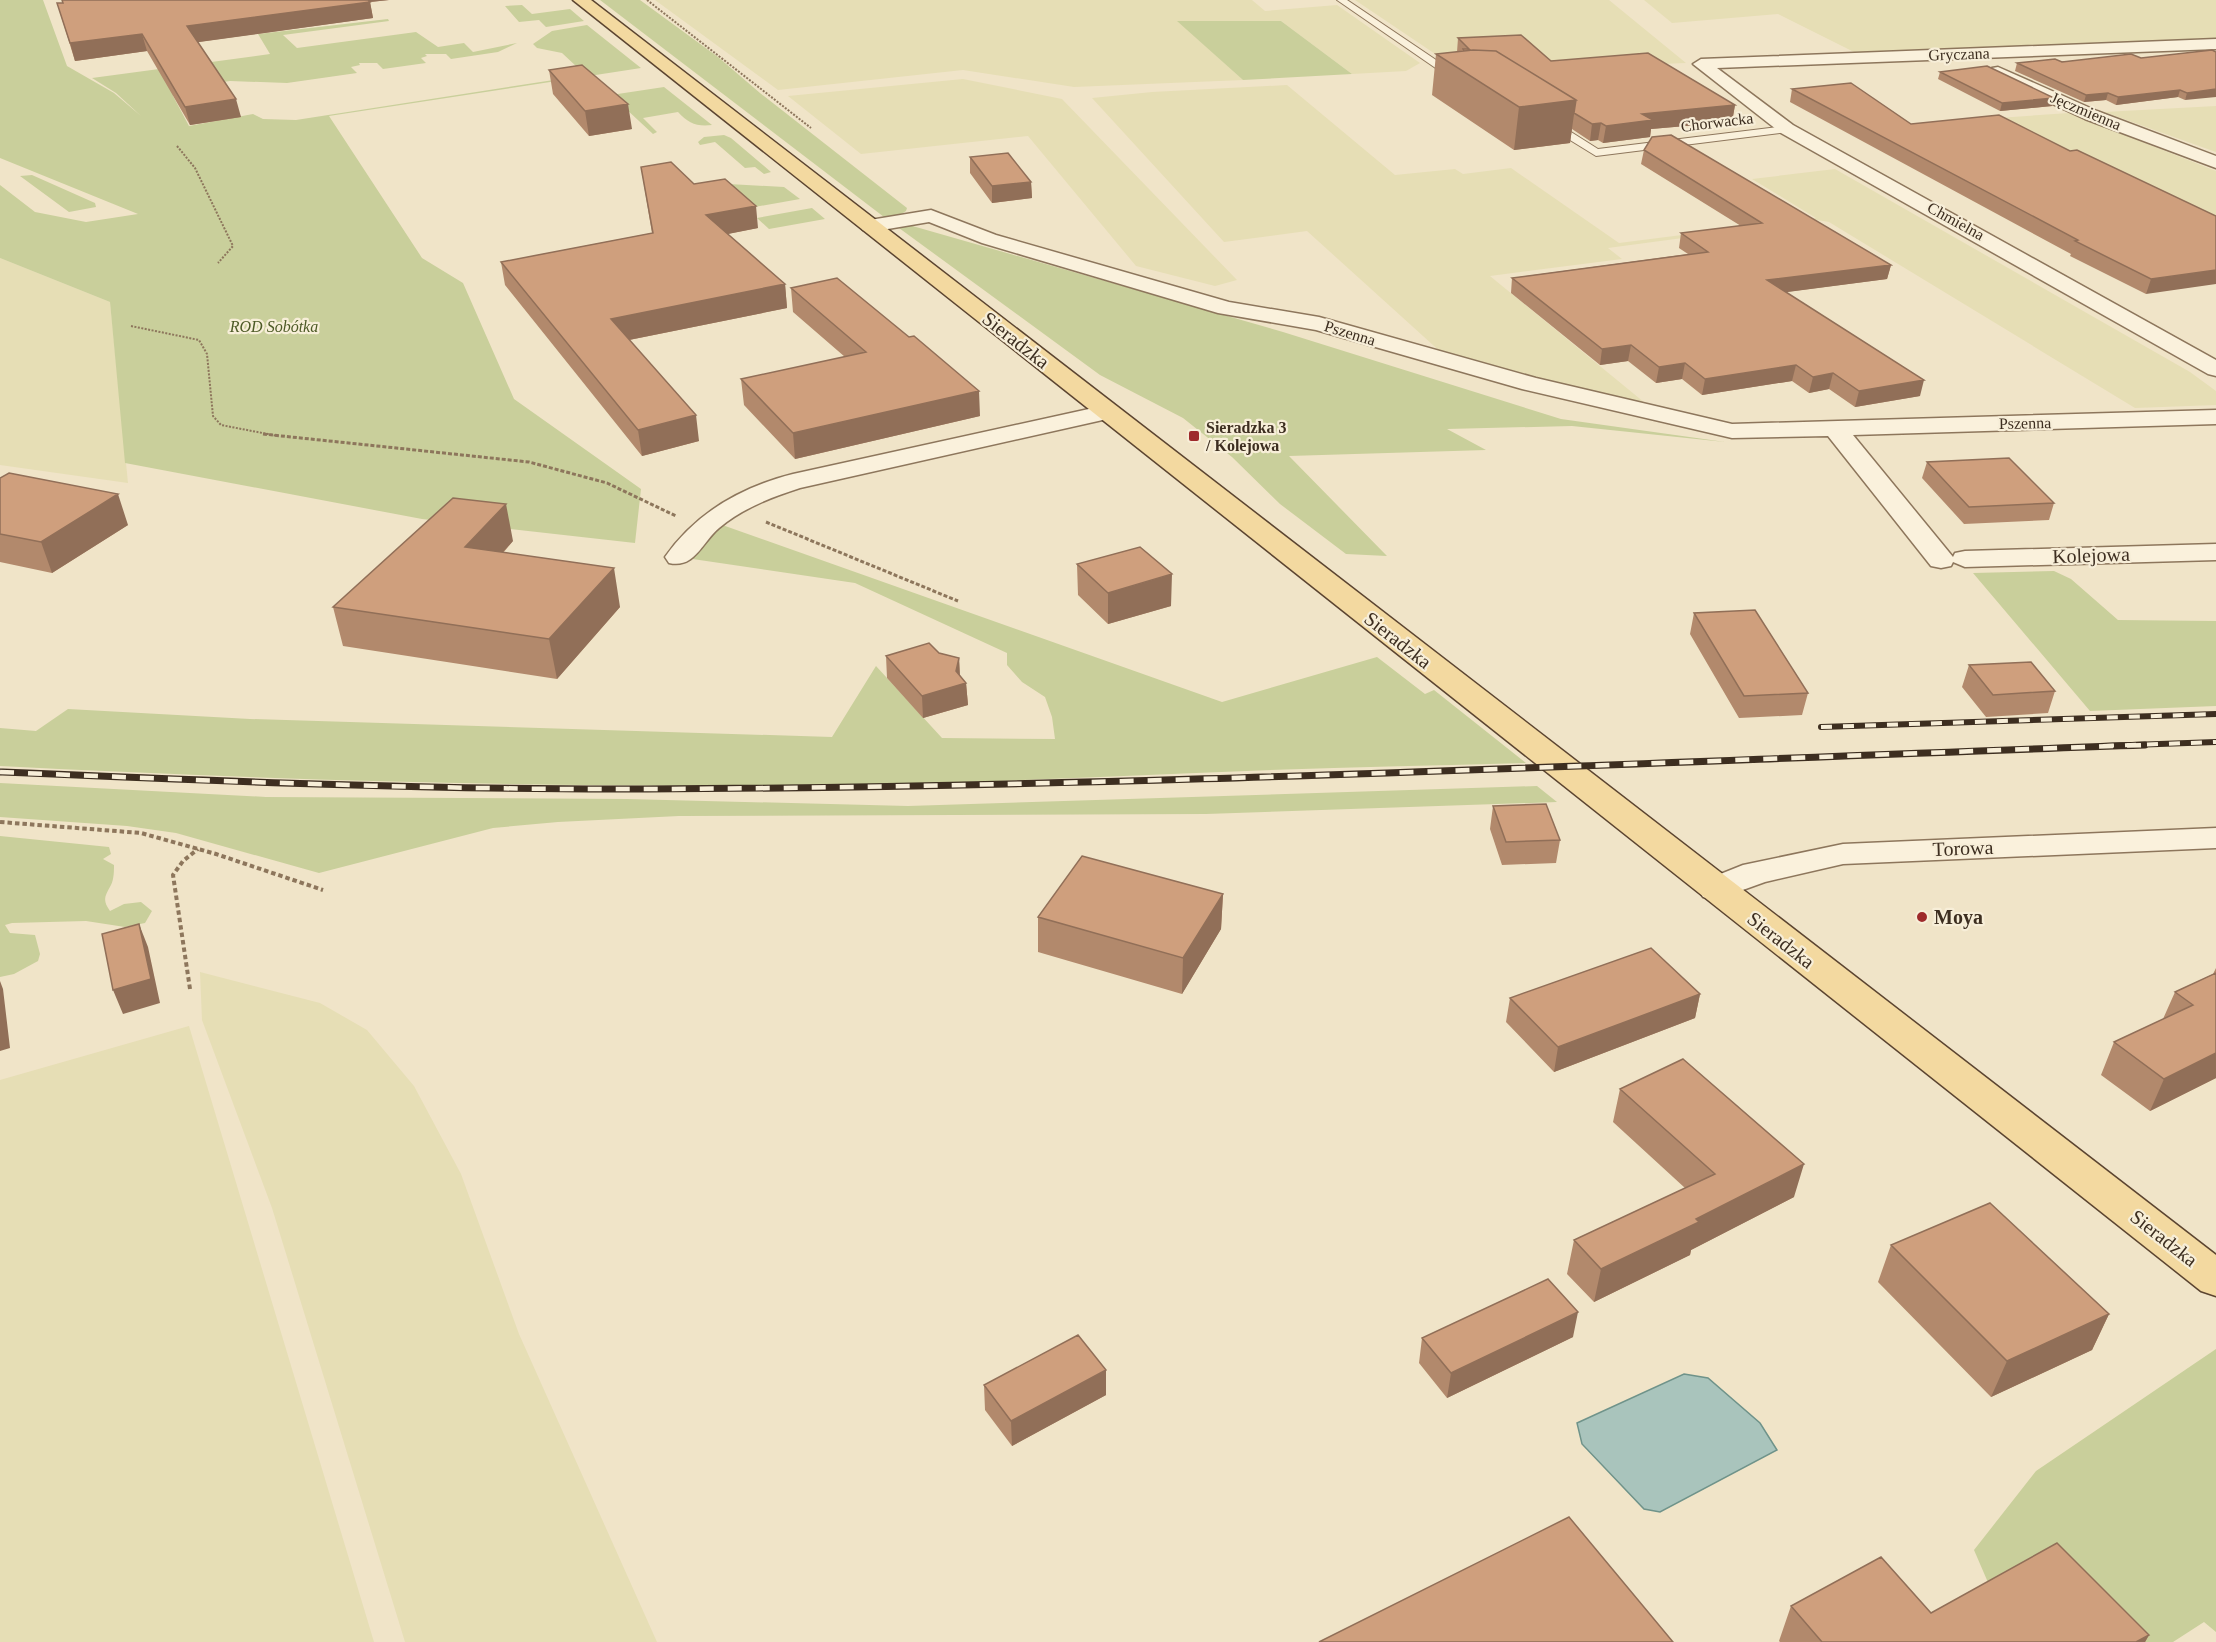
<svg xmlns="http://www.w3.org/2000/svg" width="2216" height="1642" viewBox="0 0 2216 1642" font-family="Georgia,serif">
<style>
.farmland{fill:#e6deb5}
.green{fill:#c9cf9b}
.water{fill:#a9c4bc;stroke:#6f938a;stroke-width:1.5}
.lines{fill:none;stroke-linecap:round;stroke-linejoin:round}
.service-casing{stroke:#8d765c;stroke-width:2}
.minor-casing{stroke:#8d765c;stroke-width:3}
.primary-casing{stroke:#5b4430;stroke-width:3}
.path-far2{stroke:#8d765c;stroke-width:2;stroke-dasharray:2 1.5;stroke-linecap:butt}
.path-far1{stroke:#8d765c;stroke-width:3;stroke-dasharray:4 2;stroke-linecap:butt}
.path{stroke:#8d765c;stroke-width:4;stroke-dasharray:4.5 3;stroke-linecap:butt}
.service{fill:#faf1dc;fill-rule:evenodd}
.minor{fill:#faf1dc;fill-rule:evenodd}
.primary{fill:#f3d9a0;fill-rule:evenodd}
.rail-far1-casing{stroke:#3d2e20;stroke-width:6}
.rail-casing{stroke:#3d2e20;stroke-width:7}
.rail-far1{stroke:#f7eed8;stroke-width:4;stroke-dasharray:11;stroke-linecap:butt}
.rail{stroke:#f7eed8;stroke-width:4.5;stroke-dasharray:14;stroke-linecap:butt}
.wall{fill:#b2896c}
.shaded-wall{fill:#916f58}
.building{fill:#cf9f7d;stroke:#916f58;stroke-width:1.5}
.poi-dot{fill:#9e2a2b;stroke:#f7eed8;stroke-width:2}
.labels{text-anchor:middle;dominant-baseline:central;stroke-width:4.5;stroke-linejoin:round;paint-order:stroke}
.far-street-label{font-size:16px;fill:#3d2e20;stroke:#f7eed8}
.far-park-label{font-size:16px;font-style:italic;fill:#4d5a26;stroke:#f7eed8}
.far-poi-label{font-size:16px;font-weight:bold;fill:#3d2e20;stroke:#f7eed8;text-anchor:start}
.street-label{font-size:20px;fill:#3d2e20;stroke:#f7eed8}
.poi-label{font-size:20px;font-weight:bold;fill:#3d2e20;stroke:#f7eed8;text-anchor:start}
</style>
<rect width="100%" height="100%" fill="#f0e4c8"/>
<path class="farmland" d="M 655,0 L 1252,0 L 1265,11 L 1337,5 L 1420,63 L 1406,71 L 1352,74 L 1281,21 L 1178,21 L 1243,80 L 1074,87 L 963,70 L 778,90 Z
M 1355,0 L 1609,0 L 1686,63 L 1462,72 Z
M 1644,0 L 2216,0 L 2216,40 L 1860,55 L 1778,14 L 1672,23 Z
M 963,79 L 1062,99 L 1237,280 L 1215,286 L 1136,266 L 1028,136 L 861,154 L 788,96 Z
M 1287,85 L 1395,175 L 1455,169 L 1463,174 L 1511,168 L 1619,243 L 1816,218 L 1752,179 L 1835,169 L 2190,372 L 2216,391 L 2216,405 L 2135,408 L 1829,222 L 1817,220 L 1608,248 L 1622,259 L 1490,276 L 1645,403 L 1602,395 L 1444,355 L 1307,231 L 1224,242 L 1092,98 L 1152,92 Z
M 2216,106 L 2216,152 L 2104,112 Z
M 2069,113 L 2216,171 L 2216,223 L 1984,119 Z
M 0,258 L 110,302 L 128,483 L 0,465 Z
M 200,972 L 320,1003 L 367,1030 L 414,1086 L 461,1174 L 519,1334 L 657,1642 L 405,1642 L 272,1208 L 202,1020 Z
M 189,1026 L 374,1642 L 0,1642 L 0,1080 Z"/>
<path class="green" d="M 0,0 L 43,0 L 67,66 L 114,93 L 141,116 L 116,93 L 92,78 L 270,54 L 258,34 L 388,19 L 389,21 L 283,35 L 297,48 L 416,32 L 438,47 L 464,43 L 473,52 L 517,43 L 498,52 L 451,59 L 446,54 L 425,54 L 427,56 L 421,58 L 426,63 L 383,69 L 377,63 L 359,63 L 360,65 L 351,67 L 357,73 L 287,83 L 230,81 L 175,89 L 173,96 L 189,126 L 253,114 L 263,119 L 296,120 L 560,79 L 577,67 L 562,53 L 537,48 L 533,44 L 552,31 L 587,25 L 641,68 L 329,116 L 422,258 L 463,283 L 514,399 L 641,489 L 635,543 L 422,519 L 125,463 L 110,302 L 0,258 L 0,185 L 35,212 L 86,222 L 138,214 L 0,158 Z
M 600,0 L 640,0 L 718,57 L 760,93 L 907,208 L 906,211 L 900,215 L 884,217 Z
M 522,5 L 532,14 L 570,9 L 584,21 L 546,27 L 539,20 L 519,22 L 505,6 Z
M 1177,21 L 1281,21 L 1352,74 L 1243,80 Z
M 664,87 L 712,125 C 697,127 688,123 678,112 L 643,118 L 657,132 L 653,134 L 611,95 Z
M 724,135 L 731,138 L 771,172 L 764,174 L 755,167 L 745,168 L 715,142 L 700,145 L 698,142 L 704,137 Z
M 32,175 L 95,203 L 96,207 L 69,212 L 20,176 Z
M 711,183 L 784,187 L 800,199 L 743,209 Z
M 812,208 L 825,219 L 769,229 L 757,218 Z
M 909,225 L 1283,332 L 1561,419 L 1725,442 L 1572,426 L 1447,429 L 1486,450 L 1289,456 L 1387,556 L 1346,554 L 1280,504 L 1232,457 L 1183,418 L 1100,375 L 899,228 Z
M 711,521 L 1222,702 L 1377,657 L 1425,694 L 1434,690 L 1526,763 C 1416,766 1306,768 1196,773 C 1071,778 946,784 820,785 C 547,788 273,780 0,766 L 0,728 L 36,731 L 68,709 L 250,719 L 832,737 L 876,666 L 942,738 L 1055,739 L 1052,717 L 1045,697 L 1022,682 L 1007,665 L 1007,653 L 855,583 L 679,557 Z
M 2054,571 L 2071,579 L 2118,620 L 2216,621 L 2216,706 L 2090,711 L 1973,573 Z
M 0,783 L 266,797 L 627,799 L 908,806 L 1537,786 L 1557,802 L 1206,814 L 679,816 L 558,822 L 493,828 L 319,873 L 176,833 L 127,826 L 0,817 Z
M 0,836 L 109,847 L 111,854 L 103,859 L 114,865 C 114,871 114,879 111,885 C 105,896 102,900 110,911 L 124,904 L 141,902 L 152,911 L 145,923 L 125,927 L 86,921 L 12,923 L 5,925 L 10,933 L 35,935 L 40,954 L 38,961 L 14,974 L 0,977 Z
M 2216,1349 L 2216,1632 L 2204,1622 L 2173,1642 L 2104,1642 L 1996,1601 L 1974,1550 L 2036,1471 Z"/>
<path class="water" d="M 1684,1374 L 1708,1378 L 1760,1423 L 1777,1450 L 1660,1512 L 1644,1509 L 1582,1444 L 1577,1423 Z"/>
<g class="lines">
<defs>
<path id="service" d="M 1337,0 L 1347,0 L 1445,66 L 1446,71 L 1456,79 L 1447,81 L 1437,74 L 1437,69 Z
M 1544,120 L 1552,120 L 1598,149 L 1787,126 L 1792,129 L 1787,132 L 1596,156 L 1544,124 Z"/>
<path id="minor" d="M 2216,39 L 2216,49 L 1717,68 L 1793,125 L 2216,360 L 2216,376 L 2208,374 L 1781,133 L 1693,64 L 1701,59 Z
M 1998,67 L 2097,111 L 2216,156 L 2216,168 L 2085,119 L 1992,76 L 1990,72 L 1992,68 Z
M 931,210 L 996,235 L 1229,302 L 1319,317 L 1536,378 L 1732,424 L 2216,410 L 2216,424 L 1853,435 L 1953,557 L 1955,553 L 1965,551 L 2216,544 L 2216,560 L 1965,567 L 1953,562 L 1951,566 L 1941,568 L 1931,566 L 1828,436 L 1732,438 L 1522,389 L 1316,330 L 1218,313 L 982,243 L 929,222 L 870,232 L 863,230 L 860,226 L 863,222 L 870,220 Z
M 1107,405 L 1116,407 L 1119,412 L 1116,417 L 800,488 C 772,497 743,508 719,528 C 702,542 695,569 669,563 L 665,557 C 696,513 741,487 793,474 Z
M 2216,828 L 2216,848 L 1843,864 L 1765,882 L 1715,900 L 1703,897 L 1698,889 L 1703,881 L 1743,865 L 1843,844 Z"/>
<path id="primary" d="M 573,0 L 591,0 L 2216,1255 L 2216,1296 L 2201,1291 Z"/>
</defs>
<use href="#service" class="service-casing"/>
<use href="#minor" class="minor-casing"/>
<use href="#primary" class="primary-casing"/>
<path class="path-far2" d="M 647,0 L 811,128
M 177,146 L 195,168 L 233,246 L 218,263
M 131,326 L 199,340 L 207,354 L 213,416 L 221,425 L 278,436"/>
<path class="path-far1" d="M 263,434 L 529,462 L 607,483 L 676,516
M 766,522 L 958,601"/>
<path class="path" d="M 0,822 L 141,833 L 216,854 L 323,890
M 190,989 L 173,875 L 183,861 L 198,849"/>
<use href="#service" class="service"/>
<use href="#minor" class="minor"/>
<use href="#primary" class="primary"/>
<defs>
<path id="rail-far1" d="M 1821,727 L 2216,714
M 2103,746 L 2216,742"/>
<path id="rail" d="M 0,772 C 216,781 431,790 647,789 C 1146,787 1646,762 2145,745"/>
</defs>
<use href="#rail-far1" class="rail-far1-casing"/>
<use href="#rail" class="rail-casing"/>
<use href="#rail-far1" class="rail-far1"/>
<use href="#rail" class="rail"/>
</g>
<path class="wall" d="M 62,0 L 389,0 L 370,2 L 373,18 L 198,42 L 241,117 L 190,125 L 147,51 L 75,61 L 57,3 L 63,3 Z
M 1458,38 L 1735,105 L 1732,122 L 1651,129 L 1650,137 L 1603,143 L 1598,140 L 1590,141 L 1572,129 L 1570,143 L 1514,150 L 1432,95 L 1436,54 L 1457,52 Z
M 2212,50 L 2185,100 L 2178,97 L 2116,105 L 2106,100 L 2084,102 L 2015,71 L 2017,63 L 2141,58 Z
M 549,70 L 632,129 L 589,136 L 553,94 Z
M 1940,72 L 2054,98 L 2052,106 L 2000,111 L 1938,79 Z
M 1792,89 L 1911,124 L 2070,151 L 2216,216 L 2146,294 L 2070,256 L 2071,254 L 1790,102 Z
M 1644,150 L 1891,265 L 1887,279 L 1786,292 L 1920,396 L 1855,407 L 1829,389 L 1809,393 L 1792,381 L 1702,395 L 1682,379 L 1656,383 L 1628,361 L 1600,365 L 1511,293 L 1512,278 L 1688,254 L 1679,248 L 1681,233 L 1741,226 L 1641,164 Z
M 970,157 L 1031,182 L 1032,198 L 992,203 L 970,173 Z
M 641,167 L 694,184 L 758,228 L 727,234 L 785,284 L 787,308 L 629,340 L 699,441 L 642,456 L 505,285 L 501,262 L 652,233 Z
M 791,288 L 980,416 L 795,459 L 744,405 L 741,379 L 845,357 L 793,312 Z
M 1927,462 L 2054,503 L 2049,520 L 1964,524 L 1922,478 Z
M 0,478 L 128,525 L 52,573 L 0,562 Z
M 513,541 L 503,553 L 620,607 L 557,679 L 343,646 L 333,607 Z
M 1077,564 L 1171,606 L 1108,624 L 1078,595 Z
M 1694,613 L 1808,693 L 1802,715 L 1739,718 L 1690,634 Z
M 939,653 L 959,658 L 960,676 L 966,683 L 968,705 L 923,718 L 887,678 L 886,656 Z
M 1969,665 L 2055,691 L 2048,713 L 1986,717 L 1962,687 Z
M 1493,806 L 1560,840 L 1556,863 L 1502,865 L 1490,829 Z
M 1223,894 L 1221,929 L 1182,994 L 1038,952 L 1038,917 Z
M 2216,968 L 2216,1078 L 2150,1111 L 2101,1075 L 2114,1042 L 2163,1019 L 2175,992 L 2213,974 Z
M 1700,994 L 1695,1018 L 1554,1072 L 1506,1022 L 1510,998 Z
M 1620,1089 L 1794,1197 L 1691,1250 L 1690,1255 L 1594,1302 L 1567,1274 L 1574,1240 L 1685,1188 L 1613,1122 Z
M 1891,1245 L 2109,1314 L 2092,1350 L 1991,1397 L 1878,1282 Z
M 1573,1337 L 1447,1398 L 1419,1363 L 1422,1338 Z
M 984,1385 L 1106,1395 L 1012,1446 L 985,1410 Z
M 1791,1606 L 1931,1613 L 2149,1635 L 2145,1642 L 1780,1642 L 1779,1641 Z"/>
<path class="shaded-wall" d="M 359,0 L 389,0 L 370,2 L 373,18 L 192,43 L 187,26 Z
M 142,34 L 147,51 L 75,61 L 70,43 Z
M 2216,89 L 2216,97 L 2185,100 L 2187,93 Z
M 2180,90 L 2178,97 L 2116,105 L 2118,97 Z
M 2108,93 L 2106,100 L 2084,102 L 2086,95 Z
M 2054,98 L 2052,106 L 2000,111 L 2002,103 Z
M 236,99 L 241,117 L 190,125 L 185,107 Z
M 1576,100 L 1570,143 L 1514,150 L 1519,107 Z
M 628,104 L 632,129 L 589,136 L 585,111 Z
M 1735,105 L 1732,122 L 1651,129 L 1650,137 L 1603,143 L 1606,126 L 1642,114 Z
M 1601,123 L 1598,140 L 1590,141 L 1592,124 Z
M 1031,182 L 1032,198 L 992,203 L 992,186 Z
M 756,206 L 758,228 L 708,238 L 706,215 Z
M 1891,265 L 1887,279 L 1764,295 L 1767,280 Z
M 2216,270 L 2216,284 L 2146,294 L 2151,279 Z
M 785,284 L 787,308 L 614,343 L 611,319 Z
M 1631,345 L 1628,361 L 1600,365 L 1602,349 Z
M 1685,363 L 1682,379 L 1656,383 L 1659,367 Z
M 1796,365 L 1792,381 L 1702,395 L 1705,379 Z
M 1833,373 L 1829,389 L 1809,393 L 1813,377 Z
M 1924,380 L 1920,396 L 1855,407 L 1859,391 Z
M 979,391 L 980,416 L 795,459 L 793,433 Z
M 696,415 L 699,441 L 642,456 L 638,430 Z
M 118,494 L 128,525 L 52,573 L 41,542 Z
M 506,504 L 513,541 L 473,585 L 465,547 Z
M 614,568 L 620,607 L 557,679 L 549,639 Z
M 1172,574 L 1171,606 L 1108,624 L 1108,593 Z
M 959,658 L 960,680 L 966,683 L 968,705 L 923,718 L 922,696 L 956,671 Z
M 1223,894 L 1221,929 L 1182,994 L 1183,958 Z
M 139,924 L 148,947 L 160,1003 L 123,1014 L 113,990 Z
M 0,981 L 3,989 L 10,1048 L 0,1051 Z
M 1700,994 L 1695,1018 L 1554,1072 L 1558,1047 Z
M 2216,1053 L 2216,1078 L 2150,1111 L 2164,1079 Z
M 1804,1164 L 1794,1197 L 1691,1250 L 1690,1255 L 1594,1302 L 1601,1269 L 1696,1219 Z
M 1578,1312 L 1573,1337 L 1447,1398 L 1451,1373 Z
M 2109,1314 L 2092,1350 L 1991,1397 L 2007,1361 Z
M 1106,1370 L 1106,1395 L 1012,1446 L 1011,1421 Z
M 2149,1635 L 2145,1642 L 2136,1642 Z"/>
<path class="building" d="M 62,0 L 368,0 L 370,2 L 187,26 L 236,99 L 185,107 L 142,34 L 70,43 L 57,3 L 63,3 Z
M 1521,35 L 1551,61 L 1648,53 L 1735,105 L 1642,114 L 1653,120 L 1606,126 L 1601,123 L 1592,124 L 1574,113 L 1576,100 L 1496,51 L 1473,50 L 1464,51 L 1463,49 L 1469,49 L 1458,38 Z
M 1473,50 L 1496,51 L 1576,100 L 1519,107 L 1436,54 Z
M 2212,50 L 2216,52 L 2216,89 L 2187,93 L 2180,90 L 2118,97 L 2108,93 L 2086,95 L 2017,63 L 2055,59 L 2062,62 L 2131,54 L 2141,58 Z
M 582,65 L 628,104 L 585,111 L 549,70 Z
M 1987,66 L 2054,98 L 2002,103 L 1940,72 Z
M 1851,83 L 1911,124 L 1999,115 L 2070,151 L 2077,150 L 2216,216 L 2216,270 L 2151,279 L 2075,241 L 2078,240 L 1792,89 Z
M 1671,135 L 1891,265 L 1767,280 L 1924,380 L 1859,391 L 1833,373 L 1813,377 L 1796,365 L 1705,379 L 1685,363 L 1659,367 L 1631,345 L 1602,349 L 1512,278 L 1708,252 L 1681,233 L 1762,223 L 1644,150 L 1652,137 Z
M 1008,153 L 1031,182 L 992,186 L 970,157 Z
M 671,162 L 694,184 L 725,179 L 756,206 L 706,215 L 785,284 L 611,319 L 696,415 L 638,430 L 501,262 L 653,233 L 641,167 Z
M 837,278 L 909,337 L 914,336 L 979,391 L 793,433 L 741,379 L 866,352 L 791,288 Z
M 2009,458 L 2054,503 L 1969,507 L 1927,462 Z
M 9,473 L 118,494 L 41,542 L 0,534 L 0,478 Z
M 453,498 L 506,504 L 465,547 L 614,568 L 549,639 L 333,607 Z
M 1140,547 L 1172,574 L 1108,593 L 1077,564 Z
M 1755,610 L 1808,693 L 1744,696 L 1694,613 Z
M 929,643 L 939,653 L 959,658 L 956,671 L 966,683 L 922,696 L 886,656 Z
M 2031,662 L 2055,691 L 1993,695 L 1969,665 Z
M 1546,804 L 1560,840 L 1506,842 L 1493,806 Z
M 1082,856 L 1223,894 L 1183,958 L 1038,917 Z
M 139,924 L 151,979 L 113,990 L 102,934 Z
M 1651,948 L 1700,994 L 1558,1047 L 1510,998 Z
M 2216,973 L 2216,1053 L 2164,1079 L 2114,1042 L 2193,1005 L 2175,992 Z
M 1683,1059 L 1804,1164 L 1696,1219 L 1699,1222 L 1601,1269 L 1574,1240 L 1715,1174 L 1620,1089 Z
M 1990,1203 L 2109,1314 L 2007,1361 L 1891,1245 Z
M 1548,1279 L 1578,1312 L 1451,1373 L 1422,1338 Z
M 1078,1335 L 1106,1370 L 1011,1421 L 984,1385 Z
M 1569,1517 L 1673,1642 L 1319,1642 Z
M 2057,1543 L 2149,1635 L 2136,1642 L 1822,1642 L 1791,1606 L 1881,1557 L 1931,1613 Z"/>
<g class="poi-dot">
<rect x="1188" y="430" width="12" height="12" rx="3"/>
<circle cx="1922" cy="917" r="6"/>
</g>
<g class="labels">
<g class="far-street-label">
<text transform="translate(1959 54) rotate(-2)">Gryczana</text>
<text transform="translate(2086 111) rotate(23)">Jęczmienna</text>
<text transform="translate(1717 122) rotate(-7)">Chorwacka</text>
<text transform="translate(1956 221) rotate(29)">Chmielna</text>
<text transform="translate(1350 333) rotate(17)">Pszenna</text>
<text transform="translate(2025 423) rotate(-1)">Pszenna</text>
</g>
<g class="far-park-label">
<text x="274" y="326">ROD Sobótka</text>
</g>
<g class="far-poi-label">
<text x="1206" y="427">Sieradzka 3<tspan x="1206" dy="18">/ Kolejowa</tspan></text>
</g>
<g class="street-label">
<text transform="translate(1016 340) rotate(38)">Sieradzka</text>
<text transform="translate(2091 555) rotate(-2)">Kolejowa</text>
<text transform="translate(1398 640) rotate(38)">Sieradzka</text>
<text transform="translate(1963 848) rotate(-2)">Torowa</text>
<text transform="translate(1781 940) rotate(38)">Sieradzka</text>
<text transform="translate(2164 1238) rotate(38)">Sieradzka</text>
</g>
<g class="poi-label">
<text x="1934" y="917">Moya</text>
</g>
</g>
</svg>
